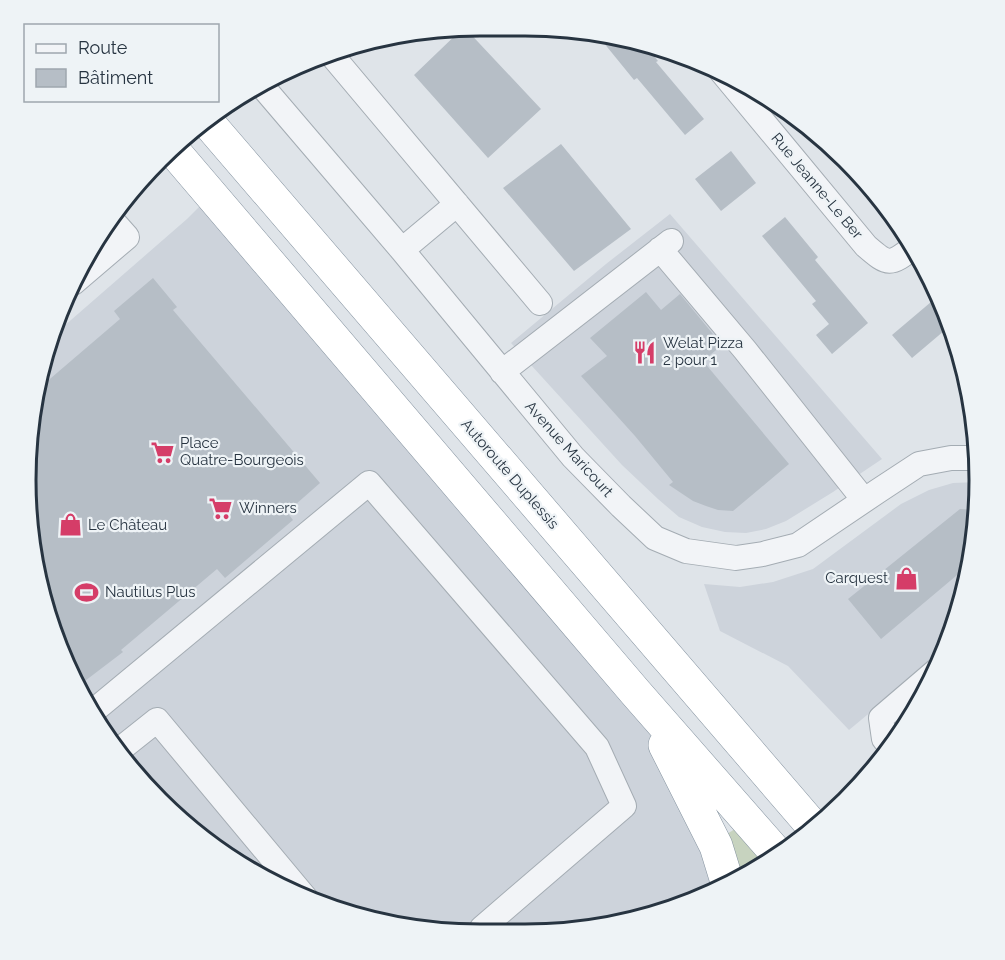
<svg xmlns="http://www.w3.org/2000/svg" width="1005" height="960" viewBox="0 0 1005 960" font-family="Raleway,sans-serif">
<style>
.built{fill:#cdd3db}
.green{fill:#c7d3bf}
.building{fill:#b6bec6}
.lines{fill:none;stroke-linecap:round;stroke-linejoin:round}
.minor-casing{stroke:#a4acb3;stroke-width:26}
.highway-casing{stroke:#8593a0;stroke-width:34}
.minor{stroke:#f2f4f7;stroke-width:24}
.highway{stroke:#fff;stroke-width:33}
.labels{text-anchor:middle;dominant-baseline:central;stroke-width:4.5;stroke-linejoin:round;paint-order:stroke}
.street-label{font-size:15px;fill:#273441;stroke:#eef3f6}
.poi-label{font-size:15px;fill:#273441;stroke:#eef3f6;text-anchor:start}
.rim{fill:none;stroke:#273441;stroke-width:3}
</style>
<rect width="100%" height="100%" fill="#dfe4e9"/>
<path class="built" d="M 210,196 L 636,693 L 728,885 L 671,910 L 584,931 L 391,926 L 306,900 L 227,858 L 139,780 L 87,708 L 50,626 L 29,539 L 29,421 L 48,340 L 187,219 Z
M 670,214 L 882,459 L 833,492 L 786,521 L 766,529 L 746,533 L 725,532 L 702,527 L 679,517 L 658,499 L 622,465 L 511,343 L 606,264 Z
M 978,482 L 978,510 L 964,598 L 944,651 L 849,730 L 788,666 L 720,631 L 704,584 L 740,587 L 773,582 L 813,569 L 901,504 L 929,490 L 953,483 Z"/>
<path class="green" d="M 735,829 L 766,864 L 752,874 L 739,880 L 727,834 Z"/>
<path class="building" d="M 464,27 L 541,109 L 488,158 L 414,75 Z
M 599,37 L 642,41 L 658,61 L 656,62 L 704,119 L 685,135 L 637,78 L 634,80 Z
M 561,144 L 631,229 L 574,271 L 503,188 Z
M 731,151 L 756,183 L 721,211 L 695,179 Z
M 785,217 L 818,257 L 815,260 L 868,323 L 832,354 L 816,335 L 829,324 L 812,304 L 816,301 L 762,236 Z
M 153,278 L 177,307 L 173,310 L 320,483 L 287,512 L 293,520 L 225,578 L 217,569 L 121,650 L 123,652 L 77,687 L 50,626 L 29,539 L 29,421 L 37,390 L 120,319 L 114,311 Z
M 646,292 L 661,310 L 680,294 L 722,345 L 703,361 L 789,464 L 733,511 L 718,510 L 706,506 L 693,501 L 669,485 L 673,482 L 635,436 L 581,376 L 607,356 L 590,338 Z
M 931,302 L 951,325 L 912,358 L 892,335 Z
M 960,509 L 978,510 L 969,565 L 881,639 L 848,599 Z"/>
<g class="lines">
<defs>
<path id="minor" d="M 330,53 L 540,303
M 721,71 L 866,246 C 889,266 890,265 914,247
M 262,86 L 402,250 L 573,457 L 621,506 L 655,538 L 686,551 L 736,558 L 763,554 L 798,545 L 878,491 L 919,464 L 951,458 L 977,458
M 660,249 L 745,350 L 864,500
M 402,250 L 457,204
M 73,283 L 127,237 L 111,219
M 502,372 L 671,241
M 91,713 L 369,483 L 597,747 L 624,806 L 482,928
M 892,747 L 884,739 L 881,718 L 936,671
M 118,751 L 157,720 L 308,901"/>
<path id="highway" d="M 205,119 L 815,829
M 172,149 L 636,693 L 778,855
M 665,745 L 716,846 L 728,885"/>
</defs>
<use href="#minor" class="minor-casing"/>
<use href="#highway" class="highway-casing"/>
<use href="#minor" class="minor"/>
<use href="#highway" class="highway"/>
</g>
<defs>
<symbol id="restaurant-bare" viewBox="-9 -9 18 18"><path d="M-5-6h1v4h1v-4h1v4h1v-4h1v5L-1.5 .5V6h-2V.5L-5-1ZM5-6V6H3V1.5H1.5Q1.5-4 5-6Z" fill="#d53d68" stroke="#eef3f6" stroke-width="2.5" paint-order="stroke"/></symbol>
<symbol id="supermarket-bare" viewBox="-9 -9 18 18"><path d="M-6-5.5h2.5l.6 2H6L4.5 2H-2.5L-4.4-4H-6ZM-1.5 3.2a1.3 1.3 0 1 0 .1 0ZM3 3.2a1.3 1.3 0 1 0 .1 0Z" fill="#d53d68" stroke="#eef3f6" stroke-width="2.5" paint-order="stroke"/></symbol>
<symbol id="shop-bare" viewBox="-9 -9 18 18"><path d="M-5-2.5h2.3a2.7 3.5 0 0 1 5.4 0H5L5.5 6h-11ZM-1.5-2.5h3a1.5 2.3 0 0 0-3 0Z" fill="#d53d68" stroke="#eef3f6" stroke-width="2.5" paint-order="stroke"/></symbol>
<symbol id="stadium-bare" viewBox="-9 -9 18 18"><path d="M0-5a6.5 5 0 1 0 0 10a6.5 5 0 1 0 0-10ZM-3.5-1.8h7v3.6h-7Z" fill="#d53d68" stroke="#eef3f6" stroke-width="2.5" paint-order="stroke"/></symbol>
</defs>
<g fill-rule="evenodd">
<use href="#restaurant-bare" x="628" y="336" width="33" height="33"/>
<use href="#supermarket-bare" x="146" y="436" width="33" height="33"/>
<use href="#supermarket-bare" x="204" y="492" width="33" height="33"/>
<use href="#shop-bare" x="54" y="508" width="33" height="33"/>
<use href="#shop-bare" x="890" y="562" width="33" height="33"/>
<use href="#stadium-bare" x="70" y="576" width="33" height="33"/>
</g>
<g class="labels">
<g class="street-label">
<text transform="translate(817 186) rotate(50)">Rue Jeanne-Le Ber</text>
<text transform="translate(569 449) rotate(48)">Avenue Maricourt</text>
<text transform="translate(510 474) rotate(49)">Autoroute Duplessis</text>
</g>
<g class="poi-label">
<text x="663" y="343">Welat Pizza<tspan x="663" dy="17">2 pour 1</tspan></text>
<text x="180" y="443">Place<tspan x="180" dy="17">Quatre-Bourgeois</tspan></text>
<text x="239" y="508">Winners</text>
<text x="88" y="525">Le Château</text>
<text x="888" y="578" text-anchor="end">Carquest</text>
<text x="105" y="592">Nautilus Plus</text>
</g>
</g>
<path d="M0 0H1005V960H0ZM480 36H525A444 444 0 0 1 969 480V480A444 444 0 0 1 525 924H480A444 444 0 0 1 36 480V480A444 444 0 0 1 480 36Z" fill="#eef3f6" fill-rule="evenodd"/>
<path class="rim" d="M480 36H525A444 444 0 0 1 969 480V480A444 444 0 0 1 525 924H480A444 444 0 0 1 36 480V480A444 444 0 0 1 480 36Z"/>
<rect x="24" y="24" width="195" height="78" fill="#eef3f6" stroke="#9ea7ae" stroke-width="1.5"/>
<rect x="36" y="44" width="30" height="9" fill="#f2f4f7" stroke="#9ea7ae" stroke-width="1.5"/>
<text x="78" y="54" font-size="18" fill="#273441">Route</text>
<rect x="36" y="69" width="30" height="18" fill="#b6bec6" stroke="#9ea7ae" stroke-width="1.5"/>
<text x="78" y="84" font-size="18" fill="#273441">Bâtiment</text>
</svg>
